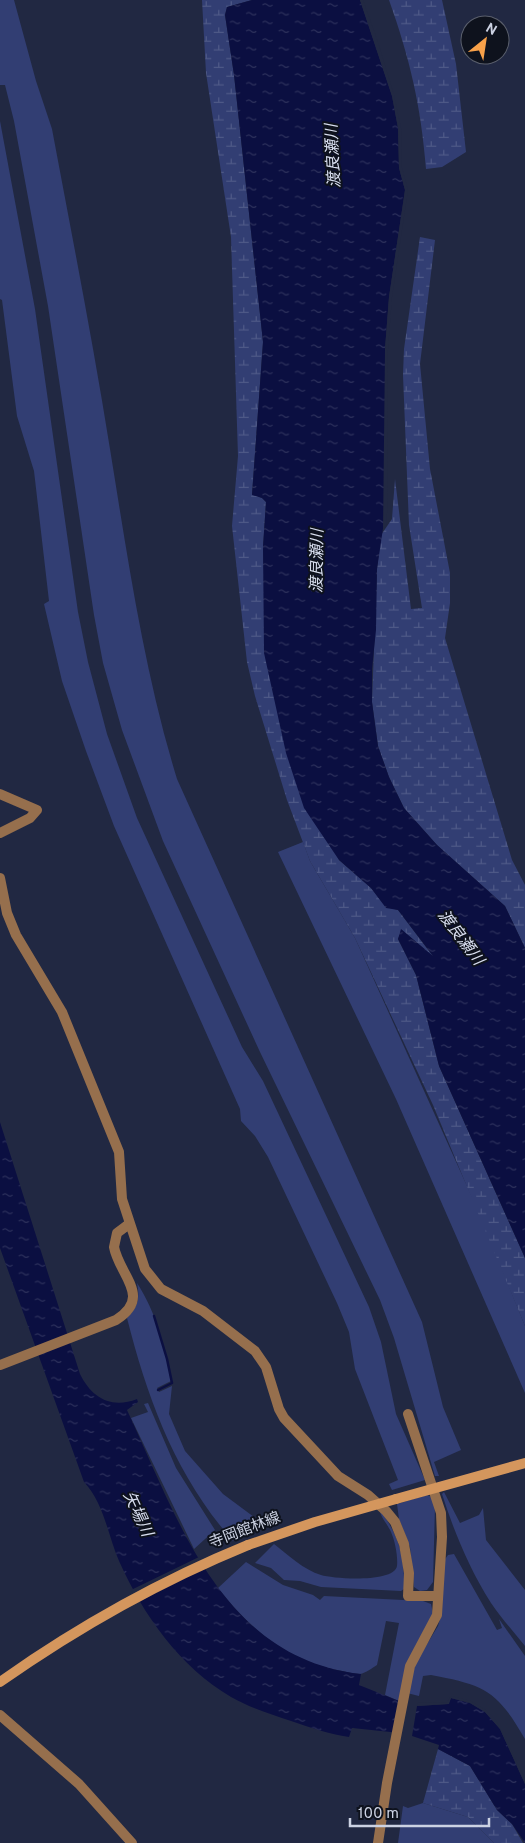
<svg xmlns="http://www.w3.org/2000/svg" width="525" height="1843" viewBox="0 0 525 1843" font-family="Overpass,'Noto Sans JP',sans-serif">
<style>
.grass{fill:#323e73}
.wetland{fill:url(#wetland-marsh)}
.water{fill:url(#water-ripples)}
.pier{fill:#212842}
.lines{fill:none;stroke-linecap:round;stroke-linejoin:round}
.stream{stroke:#0b0f41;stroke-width:2.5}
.street{stroke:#966f4d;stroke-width:10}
.secondary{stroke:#d4965d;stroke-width:10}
.secondary-bridge{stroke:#d4965d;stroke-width:10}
.labels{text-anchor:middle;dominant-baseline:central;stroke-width:4;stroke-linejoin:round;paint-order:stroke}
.street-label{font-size:15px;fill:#ccd2e3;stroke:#0e121d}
.water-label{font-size:16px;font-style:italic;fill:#d8deef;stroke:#0e121d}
</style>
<defs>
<pattern id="wetland-marsh" width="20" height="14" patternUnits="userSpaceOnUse" patternTransform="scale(1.25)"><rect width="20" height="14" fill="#323e73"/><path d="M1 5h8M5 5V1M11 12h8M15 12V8" fill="none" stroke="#4e5987"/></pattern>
<pattern id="water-ripples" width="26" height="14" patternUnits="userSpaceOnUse" patternTransform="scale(1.25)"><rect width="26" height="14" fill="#0b0f41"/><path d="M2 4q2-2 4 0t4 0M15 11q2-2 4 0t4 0" fill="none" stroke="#2d315c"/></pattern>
</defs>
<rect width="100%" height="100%" fill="#212842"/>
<path class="grass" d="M 0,0 L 14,0 L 36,81 L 52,129 C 72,236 93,342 110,449 C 128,560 144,671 177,779 L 422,1322 L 443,1407 L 461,1450 L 434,1462 L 439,1476 L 435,1476 L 394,1338 L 380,1300 L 260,1052 L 163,841 L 122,730 L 103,663 L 94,615 L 48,306 L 14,121 L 5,85 L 0,85 Z
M 0,121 L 35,309 L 78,612 L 88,662 L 107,734 L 137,818 L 242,1047 L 263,1081 L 369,1307 L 381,1342 L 396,1414 L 425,1480 L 392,1490 L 389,1484 L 398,1480 L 355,1369 L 349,1332 L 337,1303 L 268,1157 L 255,1136 L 241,1121 L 240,1109 L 114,826 L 86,751 L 62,681 L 44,604 L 49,601 L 34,471 L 17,416 L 2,300 L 0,299 Z
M 303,842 L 310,861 L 355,938 L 481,1217 L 525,1326 L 525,1393 L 396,1099 L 278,852 Z
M 137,1283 C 156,1312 165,1347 171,1381 L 157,1388 L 159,1392 L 172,1386 L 169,1414 L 185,1451 L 223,1494 L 254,1517 L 233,1541 C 176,1476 148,1401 127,1318 C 138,1307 140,1298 137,1283 Z
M 148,1403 L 176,1468 L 215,1530 L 194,1549 L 131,1418 L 148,1412 L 144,1404 Z
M 444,1492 L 460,1523 L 479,1515 L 483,1508 L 486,1540 L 525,1590 L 525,1646 C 514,1632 501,1618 491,1603 C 470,1570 454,1532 442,1494 Z
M 427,1495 L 432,1497 L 435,1506 L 433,1582 L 427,1590 L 420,1591 L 414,1587 L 410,1547 L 399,1519 L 397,1504 Z
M 380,1510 C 399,1536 405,1556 404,1589 L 401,1591 L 321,1587 L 300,1581 L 284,1580 L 271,1568 L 255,1563 L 274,1544 C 288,1555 304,1570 321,1575 C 334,1579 394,1583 397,1566 C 398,1556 395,1541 391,1532 C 388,1525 379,1515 380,1510 Z
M 454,1554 L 497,1630 L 502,1628 L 499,1619 L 525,1656 L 525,1739 C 497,1690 484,1685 431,1675 L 423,1676 L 419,1696 L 407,1693 L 416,1662 L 438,1626 L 442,1612 L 443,1562 L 448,1555 Z
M 246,1562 L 283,1585 L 313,1595 L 320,1600 L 324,1596 L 423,1601 L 431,1604 L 433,1613 L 399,1701 L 385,1695 L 399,1623 L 386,1621 L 377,1665 C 372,1668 366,1673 360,1674 C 353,1674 344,1671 337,1670 C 287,1661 248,1627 218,1588 Z
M 423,1803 L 468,1817 L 494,1843 L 398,1843 L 403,1806 L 408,1808 Z"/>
<path class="wetland" d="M 202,0 L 252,0 L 227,7 L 225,15 L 234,75 L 263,342 L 252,494 L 262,498 L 266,502 L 263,547 L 265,595 L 339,860 L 371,888 L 386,907 L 398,910 L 435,959 L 402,930 L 398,939 L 416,975 L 439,1066 L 525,1258 L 525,1326 L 433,1105 L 355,938 L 310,861 L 287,800 L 255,696 L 247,662 L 232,526 L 238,456 L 231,237 L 206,73 Z
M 389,0 L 442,0 L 456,64 L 466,152 L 442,167 L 426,169 C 421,106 410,59 389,0 Z
M 420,237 L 435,240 L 420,364 L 430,469 L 450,573 L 450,603 L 445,638 L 512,860 L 525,885 L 525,948 L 505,906 L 437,845 L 404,808 L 389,777 L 378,746 L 372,702 L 377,569 L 381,535 L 392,519 L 395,479 L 411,609 L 422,608 L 409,525 L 403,375 L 404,349 Z
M 438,1749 L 470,1766 L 497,1810 L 512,1824 L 523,1843 L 494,1843 L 468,1817 L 423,1803 Z"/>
<path class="water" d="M 252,0 L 360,0 L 392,96 L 398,128 L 399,168 L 405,190 L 389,297 L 385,349 L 385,515 L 377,569 L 376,630 L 372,669 L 372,702 L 378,746 L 389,777 L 404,808 L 437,845 L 505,906 L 525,948 L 525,1258 L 439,1066 L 416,975 L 398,939 L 401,929 L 433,956 L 398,910 L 386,908 L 371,888 L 339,860 L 304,808 L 286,753 L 264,653 L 263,547 L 266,502 L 262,498 L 252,495 L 263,342 L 234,75 L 225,15 L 227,7 Z
M 0,1122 L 80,1374 C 92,1398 111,1409 137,1399 L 138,1402 L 127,1410 C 179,1521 221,1658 361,1674 L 359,1685 L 399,1701 L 400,1733 L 352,1728 L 349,1737 C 329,1734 311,1728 291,1721 C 271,1714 250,1708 231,1697 C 180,1667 143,1615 119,1561 C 108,1536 104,1503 84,1482 L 0,1248 Z
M 451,1698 L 470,1703 L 485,1712 L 500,1729 L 525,1784 L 525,1843 L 512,1824 L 497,1810 L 470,1766 L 438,1749 L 439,1745 L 412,1736 L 417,1706 L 448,1704 Z"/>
<path class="pier" d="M 360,0 L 363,0 L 378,42 L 394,95 L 401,128 L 402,168 L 408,190 L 392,297 L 388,349 L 387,515 L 386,526 L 383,530 L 385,349 L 389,297 L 405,190 L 399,168 L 398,128 L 392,96 Z
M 201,1556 L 208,1567 L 137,1601 L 131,1590 Z
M 451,1696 L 471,1701 L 486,1710 L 496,1720 L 525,1778 L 525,1784 L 500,1729 L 485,1712 L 470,1703 L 451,1698 L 449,1704 L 417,1706 L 418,1703 L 447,1702 Z"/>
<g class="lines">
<path class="stream" d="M 154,1316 L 167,1359 L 172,1383 L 158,1390"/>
<path class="street" d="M 0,794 L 37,810 L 30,818 L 0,833
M 0,878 L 7,913 L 16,935 L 62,1012 L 119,1152 L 122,1199 L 145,1269 L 161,1289 L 203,1311 L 255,1351 L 266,1367 L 279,1409 L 284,1418 L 338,1476 L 368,1495 L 386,1511 L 395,1522 L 404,1544 L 409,1573 L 408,1596 L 436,1596
M 0,1365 L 116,1320 C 153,1297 119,1275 114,1247 L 117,1233 L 129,1224
M 0,1715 L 79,1784 L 132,1843
M 378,1843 L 387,1783 L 410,1666 L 437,1615 L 442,1537 L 441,1513 L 408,1414"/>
<path class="secondary" d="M 396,1499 L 525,1463
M 0,1682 C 78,1627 160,1581 248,1545"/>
<path class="secondary-bridge" d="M 248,1545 L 315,1522 L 396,1499"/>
</g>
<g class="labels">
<g class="street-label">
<text transform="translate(245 1531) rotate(-21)">寺岡館林線</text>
</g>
<g class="water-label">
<text transform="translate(334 156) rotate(-93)">渡良瀬川</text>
<text transform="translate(318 561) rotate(-89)">渡良瀬川</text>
<text transform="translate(460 938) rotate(53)">渡良瀬川</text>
<text transform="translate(137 1514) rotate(65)">矢場川</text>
</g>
</g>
<g transform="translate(485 40) rotate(30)"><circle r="24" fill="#0e121d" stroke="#5a5f6c"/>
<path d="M0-4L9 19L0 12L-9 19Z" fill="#f8a14a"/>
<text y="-8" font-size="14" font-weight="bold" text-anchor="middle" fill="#ccd2e3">N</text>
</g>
<path d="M350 1818v8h139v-8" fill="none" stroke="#ccd2e3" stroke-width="2.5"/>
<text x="358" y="1818" font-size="15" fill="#ccd2e3" stroke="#0e121d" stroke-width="4" paint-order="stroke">100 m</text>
</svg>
